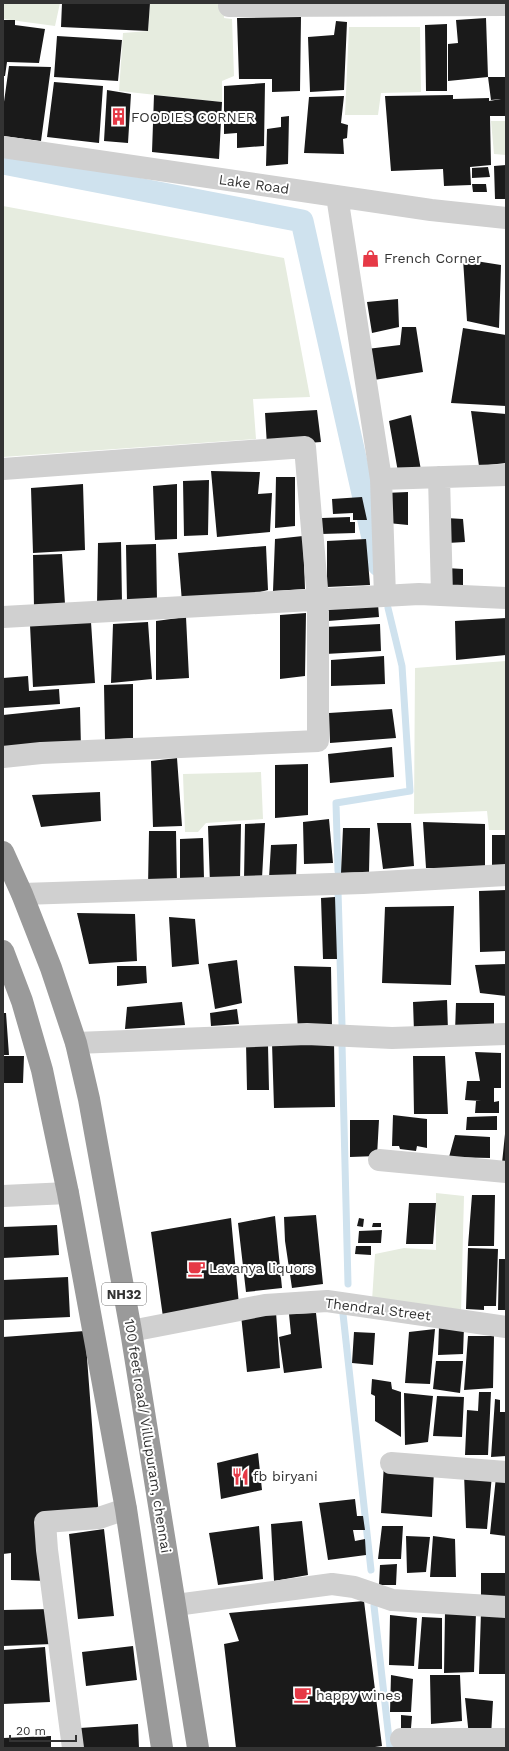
<svg xmlns="http://www.w3.org/2000/svg" width="509" height="1751" viewBox="0 0 509 1751" font-family="'Work Sans',sans-serif">
<style>
.green{fill:#e6ecdf}
.lines{fill:none;stroke-linecap:round;stroke-linejoin:round}
.stream{stroke:#cfe2ee;stroke-width:7}
.canal{stroke:#cfe2ee;stroke-width:23}
.building{fill:#1a1a1a}
.minor{stroke:#d0d0d0;stroke-width:22}
.highway{stroke:#9a9a9a;stroke-width:22}
.labels{text-anchor:middle;dominant-baseline:central;stroke-width:4;stroke-linejoin:round;paint-order:stroke}
.shield{fill:#fff;stroke:#707070;stroke-width:1}
.shield-label{font-size:13px;font-weight:bold;fill:#333}
.poi-label{font-size:14px;fill:#333;stroke:#fff;text-anchor:start}
.street-label{font-size:14px;fill:#333;stroke:#fff}
</style>
<rect width="100%" height="100%" fill="#fff"/>
<path class="green" d="M 3,3 L 60,3 L 55,26 L 3,19 Z
M 150,3 L 232,3 L 225,4 L 224,18 L 232,19 L 234,76 L 222,81 L 222,102 L 119,91 L 123,33 L 148,31 Z
M 349,27 L 420,27 L 421,92 L 381,93 L 378,115 L 345,115 Z
M 491,121 L 506,121 L 506,155 L 494,154 Z
M 3,206 L 284,258 L 310,397 L 253,399 L 256,439 L 3,457 Z
M 506,661 L 506,830 L 489,830 L 487,811 L 414,814 L 415,668 Z
M 261,772 L 263,819 L 206,823 L 198,832 L 185,832 L 183,774 Z
M 436,1193 L 464,1196 L 461,1313 L 372,1301 L 375,1254 L 404,1248 L 436,1250 Z"/>
<g class="lines">
<path class="stream" d="M 338,871 L 336,803 L 410,791 L 402,666 L 388,608
M 338,891 L 342,1025
M 342,1044 L 348,1284
M 343,1314 L 371,1570
M 374,1606 L 390,1748"/>
<path class="canal" d="M 3,163 L 302,221 L 379,565"/>
</g>
<path class="building" d="M 62,3 L 150,3 L 148,31 L 61,27 Z
M 301,17 L 300,91 L 272,92 L 272,79 L 239,79 L 237,18 Z
M 486,18 L 488,77 L 448,81 L 448,44 L 458,43 L 456,20 Z
M 3,20 L 15,20 L 15,25 L 45,29 L 39,63 L 7,62 L 5,76 L 3,76 Z
M 336,21 L 347,22 L 344,90 L 310,92 L 308,37 L 334,35 Z
M 447,24 L 447,91 L 426,91 L 425,25 Z
M 57,36 L 122,40 L 118,81 L 54,77 Z
M 9,66 L 51,67 L 41,141 L 3,136 L 3,109 Z
M 488,77 L 506,77 L 506,116 L 490,116 L 491,165 L 470,167 L 471,185 L 444,186 L 443,169 L 391,171 L 385,96 L 453,95 L 453,99 L 489,98 L 489,101 L 501,99 L 491,100 Z
M 54,82 L 103,86 L 99,143 L 47,137 Z
M 265,83 L 264,146 L 237,148 L 237,133 L 224,134 L 224,86 Z
M 107,90 L 131,94 L 128,143 L 104,141 Z
M 154,95 L 222,102 L 219,159 L 152,152 Z
M 344,96 L 341,123 L 348,125 L 347,138 L 343,139 L 344,154 L 304,153 L 309,97 Z
M 289,116 L 288,164 L 266,166 L 267,129 L 281,127 L 281,117 Z
M 506,165 L 506,199 L 495,199 L 494,166 Z
M 488,167 L 490,177 L 472,178 L 472,168 Z
M 472,184 L 486,184 L 487,192 L 473,192 Z
M 463,259 L 501,265 L 499,328 L 467,321 Z
M 398,299 L 399,327 L 372,333 L 367,302 Z
M 402,327 L 416,327 L 423,372 L 374,380 L 367,349 L 400,345 Z
M 463,328 L 506,335 L 506,406 L 451,403 Z
M 317,410 L 321,442 L 267,446 L 265,413 Z
M 471,411 L 506,414 L 506,463 L 479,466 Z
M 411,415 L 421,470 L 398,472 L 389,421 Z
M 211,471 L 260,472 L 258,494 L 272,493 L 270,532 L 217,537 Z
M 276,477 L 295,477 L 295,526 L 275,528 Z
M 209,480 L 208,535 L 184,536 L 183,481 Z
M 83,484 L 85,550 L 33,553 L 31,488 Z
M 177,484 L 177,539 L 155,540 L 153,486 Z
M 408,492 L 408,525 L 388,523 L 385,493 Z
M 362,497 L 367,520 L 353,520 L 353,513 L 333,514 L 332,499 Z
M 350,517 L 350,522 L 355,522 L 355,533 L 321,534 L 322,518 Z
M 446,518 L 463,519 L 465,542 L 447,543 Z
M 303,536 L 305,589 L 273,591 L 275,539 Z
M 366,539 L 370,585 L 327,587 L 327,541 Z
M 121,542 L 122,603 L 97,605 L 98,543 Z
M 156,544 L 157,601 L 127,602 L 126,545 Z
M 266,546 L 268,590 L 232,599 L 182,602 L 178,553 Z
M 62,554 L 65,604 L 34,607 L 33,555 Z
M 446,568 L 463,569 L 463,591 L 446,591 Z
M 378,604 L 379,617 L 328,621 L 328,608 Z
M 306,613 L 305,676 L 280,679 L 280,615 Z
M 186,617 L 189,678 L 156,680 L 156,621 Z
M 506,618 L 506,655 L 456,660 L 455,621 Z
M 91,622 L 95,683 L 33,687 L 30,625 Z
M 148,622 L 152,679 L 111,683 L 113,624 Z
M 380,624 L 381,651 L 325,654 L 325,627 Z
M 384,656 L 385,684 L 331,686 L 331,660 Z
M 28,676 L 29,691 L 59,689 L 60,704 L 3,708 L 3,678 Z
M 133,684 L 133,738 L 105,740 L 104,685 Z
M 80,707 L 81,748 L 3,754 L 3,715 Z
M 392,709 L 396,738 L 330,743 L 329,713 Z
M 392,747 L 394,777 L 330,783 L 328,754 Z
M 177,758 L 182,826 L 153,827 L 151,761 Z
M 308,764 L 308,815 L 275,818 L 275,765 Z
M 100,792 L 101,821 L 41,827 L 32,795 Z
M 329,819 L 333,863 L 304,864 L 303,822 Z
M 423,822 L 485,824 L 485,868 L 426,868 Z
M 265,823 L 262,878 L 244,879 L 245,824 Z
M 377,823 L 411,823 L 414,866 L 383,869 Z
M 241,824 L 240,880 L 210,884 L 208,826 Z
M 343,828 L 370,828 L 369,872 L 341,873 Z
M 149,831 L 176,831 L 177,885 L 148,887 Z
M 492,835 L 506,835 L 506,870 L 492,871 Z
M 203,838 L 204,879 L 180,879 L 180,839 Z
M 297,844 L 296,878 L 269,878 L 271,845 Z
M 506,890 L 506,951 L 480,952 L 479,891 Z
M 335,897 L 337,959 L 323,959 L 321,898 Z
M 454,906 L 451,985 L 382,983 L 385,907 Z
M 77,913 L 135,914 L 137,961 L 89,964 Z
M 169,917 L 195,919 L 199,964 L 172,967 Z
M 237,960 L 242,1003 L 215,1009 L 208,964 Z
M 506,964 L 506,996 L 480,993 L 475,965 Z
M 117,966 L 146,966 L 147,983 L 117,986 Z
M 294,966 L 331,967 L 332,1027 L 298,1030 Z
M 447,1000 L 448,1031 L 414,1032 L 413,1002 Z
M 182,1002 L 185,1025 L 125,1029 L 127,1007 Z
M 456,1003 L 494,1003 L 494,1030 L 455,1032 Z
M 237,1009 L 239,1024 L 211,1026 L 210,1013 Z
M 3,1013 L 6,1013 L 9,1055 L 3,1055 Z
M 334,1041 L 335,1107 L 274,1108 L 272,1043 Z
M 246,1043 L 268,1045 L 269,1090 L 247,1090 Z
M 475,1052 L 501,1053 L 501,1088 L 494,1088 L 494,1102 L 499,1101 L 499,1113 L 475,1113 L 476,1101 L 481,1101 L 465,1100 L 467,1081 L 480,1081 Z
M 3,1056 L 24,1056 L 23,1083 L 3,1083 Z
M 413,1056 L 445,1056 L 448,1114 L 414,1114 Z
M 393,1115 L 427,1119 L 427,1148 L 417,1146 L 416,1151 L 400,1149 L 399,1146 L 392,1146 Z
M 497,1116 L 497,1130 L 466,1130 L 467,1117 Z
M 350,1120 L 379,1120 L 377,1156 L 350,1157 Z
M 505,1134 L 506,1163 L 502,1163 Z
M 455,1135 L 490,1137 L 490,1158 L 449,1157 Z
M 472,1195 L 495,1195 L 494,1246 L 468,1246 Z
M 409,1203 L 436,1203 L 433,1244 L 406,1244 Z
M 316,1215 L 323,1284 L 292,1288 L 285,1241 L 284,1217 Z
M 275,1216 L 282,1288 L 246,1292 L 238,1223 Z
M 231,1218 L 239,1305 L 163,1317 L 151,1232 Z
M 359,1218 L 364,1219 L 363,1227 L 357,1226 Z
M 373,1223 L 381,1223 L 381,1227 L 372,1227 Z
M 57,1225 L 59,1255 L 3,1258 L 3,1227 Z
M 382,1230 L 381,1243 L 358,1243 L 359,1231 Z
M 356,1246 L 371,1246 L 371,1255 L 355,1254 Z
M 468,1248 L 498,1249 L 496,1306 L 484,1306 L 484,1310 L 466,1309 Z
M 499,1259 L 506,1259 L 506,1310 L 498,1310 Z
M 68,1277 L 70,1317 L 3,1320 L 3,1280 Z
M 276,1312 L 280,1368 L 247,1372 L 241,1315 Z
M 316,1313 L 322,1368 L 284,1373 L 279,1337 L 291,1334 L 289,1314 Z
M 439,1326 L 464,1327 L 463,1354 L 438,1355 Z
M 435,1329 L 430,1384 L 405,1383 L 409,1332 Z
M 85,1331 L 99,1518 L 45,1522 L 48,1581 L 11,1580 L 11,1553 L 3,1554 L 3,1337 Z
M 354,1332 L 375,1333 L 373,1365 L 352,1363 Z
M 468,1336 L 494,1336 L 493,1388 L 464,1390 Z
M 436,1361 L 463,1361 L 460,1393 L 433,1389 Z
M 372,1379 L 391,1382 L 392,1389 L 401,1392 L 401,1437 L 375,1421 L 375,1396 L 371,1394 Z
M 479,1392 L 491,1392 L 488,1455 L 465,1455 L 467,1410 L 478,1411 Z
M 404,1393 L 433,1396 L 428,1442 L 405,1445 Z
M 437,1396 L 464,1397 L 462,1437 L 433,1436 Z
M 495,1399 L 500,1400 L 500,1412 L 506,1412 L 506,1456 L 491,1457 Z
M 258,1453 L 262,1490 L 221,1499 L 217,1463 Z
M 384,1464 L 434,1469 L 432,1517 L 381,1513 Z
M 464,1473 L 492,1475 L 487,1529 L 466,1528 Z
M 496,1477 L 506,1478 L 506,1536 L 490,1534 Z
M 355,1499 L 357,1516 L 363,1516 L 365,1530 L 353,1530 L 355,1541 L 365,1539 L 366,1555 L 328,1560 L 319,1503 Z
M 302,1521 L 308,1575 L 274,1581 L 271,1524 Z
M 259,1526 L 263,1579 L 218,1585 L 209,1533 Z
M 382,1526 L 403,1526 L 401,1559 L 378,1559 Z
M 104,1529 L 114,1616 L 78,1619 L 69,1534 Z
M 406,1536 L 430,1537 L 426,1572 L 407,1573 Z
M 433,1536 L 455,1539 L 456,1577 L 430,1577 Z
M 397,1564 L 396,1585 L 379,1585 L 380,1565 Z
M 481,1573 L 506,1573 L 506,1603 L 481,1602 Z
M 364,1601 L 382,1746 L 368,1748 L 236,1748 L 224,1644 L 239,1641 L 229,1613 Z
M 51,1609 L 52,1644 L 3,1646 L 3,1610 Z
M 445,1612 L 476,1613 L 474,1672 L 444,1673 Z
M 481,1612 L 506,1613 L 506,1674 L 479,1674 Z
M 390,1615 L 417,1618 L 414,1666 L 389,1665 Z
M 422,1617 L 442,1618 L 442,1669 L 418,1669 Z
M 133,1646 L 137,1680 L 86,1686 L 82,1652 Z
M 45,1647 L 50,1702 L 3,1704 L 3,1650 Z
M 391,1675 L 413,1679 L 411,1712 L 390,1712 Z
M 430,1675 L 460,1675 L 462,1721 L 431,1724 Z
M 465,1698 L 493,1701 L 491,1736 L 469,1736 Z
M 401,1715 L 412,1716 L 411,1728 L 401,1729 Z
M 138,1724 L 139,1748 L 76,1748 L 80,1728 Z
M 51,1736 L 51,1748 L 3,1748 L 3,1738 Z"/>
<g class="lines">
<path class="minor" d="M 229,6 L 506,5
M 3,147 L 431,210 L 506,218
M 337,196 L 381,479 L 506,475
M 3,469 L 305,447 L 318,600 L 318,741 L 41,753 L 3,757
M 439,477 L 442,595
M 381,479 L 385,596
M 3,617 L 419,594 L 506,598
M 22,894 L 363,883 L 506,875
M 76,1043 L 307,1034 L 392,1038 L 506,1034
M 379,1160 L 506,1172
M 3,1196 L 68,1193
M 131,1331 L 265,1305 L 327,1301 L 506,1327
M 391,1463 L 506,1472
M 176,1605 L 332,1584 L 354,1587 L 392,1600 L 506,1607
M 401,1739 L 506,1739
M 73,1748 L 47,1550 L 45,1522 L 99,1518 L 126,1509"/>
<path class="highway" d="M 3,852 L 22,894 L 51,968 L 76,1043 L 89,1099 L 131,1331 L 198,1748
M 3,951 L 22,1001 L 42,1070 L 68,1193 L 126,1509 L 162,1748"/>
</g>
<defs>
<symbol id="building-bare" viewBox="-9 -9 18 18"><path d="M-4-6H4V6H1V3H-1V6H-4ZM-2.5-4.3h1.7v1.8h-1.7ZM.8-4.3h1.7v1.8H.8ZM-2.5-1h1.7V.8h-1.7ZM.8-1h1.7V.8H.8Z" fill="#e63946" stroke="#fff" stroke-width="2.5" paint-order="stroke"/></symbol>
<symbol id="shop-bare" viewBox="-9 -9 18 18"><path d="M-5-2.5h2.3a2.7 3.5 0 0 1 5.4 0H5L5.5 6h-11ZM-1.5-2.5h3a1.5 2.3 0 0 0-3 0Z" fill="#e63946" stroke="#fff" stroke-width="2.5" paint-order="stroke"/></symbol>
<symbol id="cafe-bare" viewBox="-9 -9 18 18"><path d="M-5.5-4.5H6V0H3Q3 3.5 0 3.5H-2.5Q-5.5 3.5-5.5 0ZM3-3.2v2h1.7v-2ZM-6 4.5H4V6H-6Z" fill="#e63946" stroke="#fff" stroke-width="2.5" paint-order="stroke"/></symbol>
<symbol id="restaurant-bare" viewBox="-9 -9 18 18"><path d="M-5-6h1v4h1v-4h1v4h1v-4h1v5L-1.5 .5V6h-2V.5L-5-1ZM5-6V6H3V1.5H1.5Q1.5-4 5-6Z" fill="#e63946" stroke="#fff" stroke-width="2.5" paint-order="stroke"/></symbol>
</defs>
<g fill-rule="evenodd">
<use href="#building-bare" x="106" y="104" width="25" height="25"/>
<use href="#shop-bare" x="358" y="246" width="25" height="25"/>
<use href="#cafe-bare" x="184" y="1256" width="25" height="25"/>
<use href="#restaurant-bare" x="228" y="1464" width="25" height="25"/>
<use href="#cafe-bare" x="290" y="1682" width="25" height="25"/>
</g>
<g class="labels">
<rect class="shield" x="102" y="1283" width="44" height="22" rx="3"/>
<g class="shield-label">
<text x="124" y="1294">NH32</text>
</g>
<g class="poi-label">
<text x="131" y="117">FOODIES CORNER</text>
<text x="384" y="258">French Corner</text>
<text x="209" y="1268">Lavanya liquors</text>
<text x="253" y="1476">fb biryani</text>
<text x="316" y="1695">happy wines</text>
</g>
<g class="street-label">
<text transform="translate(254 184) rotate(8)">Lake Road</text>
<text transform="translate(378 1309) rotate(7)">Thendral Street</text>
<text transform="translate(148 1436) rotate(81)">100 feet road/ Villupuram, chennai</text>
</g>
</g>
<rect width="509" height="1751" fill="none" stroke="#333333" stroke-width="8"/>
<path d="M10 1735v6h66v-6" fill="none" stroke="#333333" stroke-width="2"/>
<text x="16" y="1735" font-size="12" fill="#333333" stroke="#ffffff" stroke-width="3" paint-order="stroke">20 m</text>
</svg>
